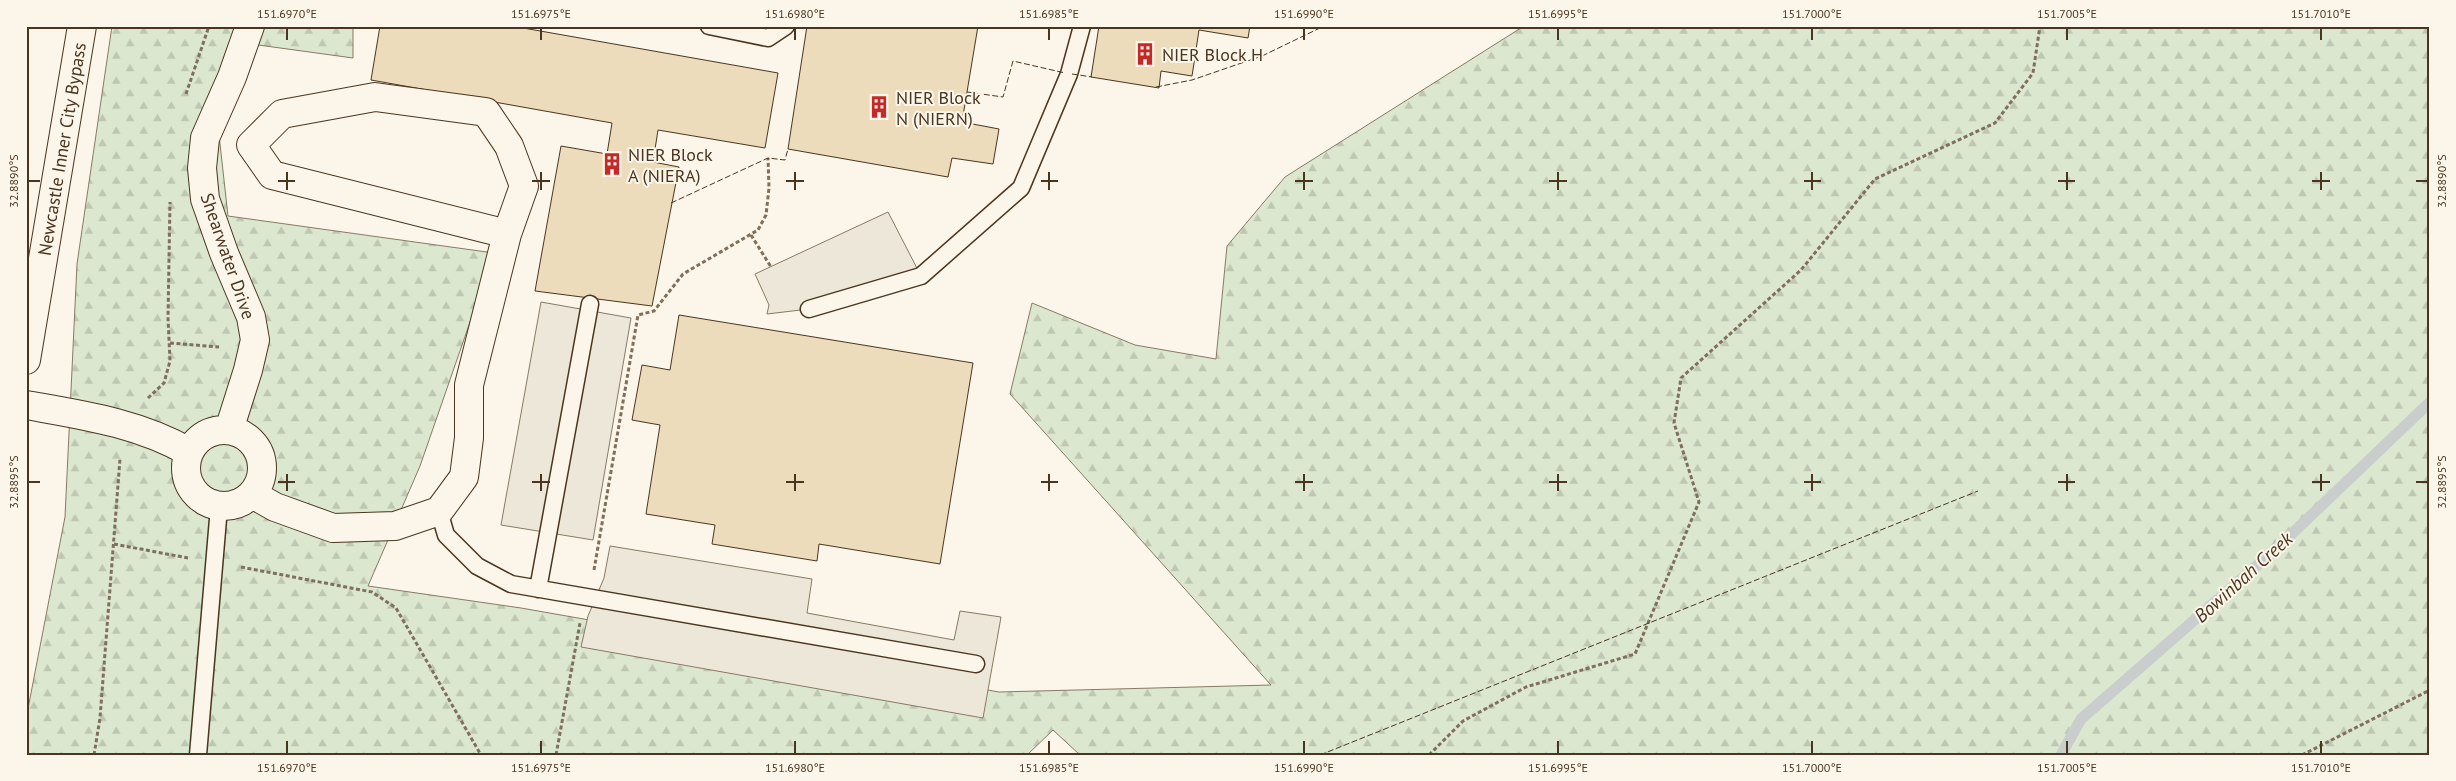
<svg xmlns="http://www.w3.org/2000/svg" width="2456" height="781" viewBox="0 0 2456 781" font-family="'PT Sans',sans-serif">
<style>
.forest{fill:url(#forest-firs);stroke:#887966}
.parking{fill:#ede7d9;stroke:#887966}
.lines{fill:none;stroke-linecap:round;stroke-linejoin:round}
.stream{stroke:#c9cecd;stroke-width:11}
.building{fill:#ecdcbc;stroke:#4a3520}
.lane-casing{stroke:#4a3520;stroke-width:19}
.street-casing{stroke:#4a3520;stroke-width:30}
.highway-casing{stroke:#4a3520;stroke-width:30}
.path{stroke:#7f6f5c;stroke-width:3;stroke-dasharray:4 2.5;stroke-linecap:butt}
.lane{stroke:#fbf6e9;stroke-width:16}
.street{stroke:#fbf6e9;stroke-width:28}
.highway{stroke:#fbf6e9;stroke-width:28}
.fence{stroke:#4a3520;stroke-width:1;stroke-dasharray:6 2.5;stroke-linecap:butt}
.ticks{fill:none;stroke:#4a3520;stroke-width:2}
.labels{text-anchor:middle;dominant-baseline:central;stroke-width:4;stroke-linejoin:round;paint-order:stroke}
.poi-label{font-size:18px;fill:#4a3520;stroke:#fbf6e9;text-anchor:start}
.street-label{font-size:18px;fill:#4a3520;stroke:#fbf6e9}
.water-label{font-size:19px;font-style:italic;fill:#4a3520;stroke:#fbf6e9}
.neatline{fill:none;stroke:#4a3520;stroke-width:2}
.ticks-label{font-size:12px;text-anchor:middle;fill:#4a3520}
</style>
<defs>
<pattern id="forest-firs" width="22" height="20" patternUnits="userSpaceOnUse" patternTransform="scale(1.25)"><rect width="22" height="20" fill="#dce7d0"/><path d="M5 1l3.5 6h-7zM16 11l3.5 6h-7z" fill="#bec7b2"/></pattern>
</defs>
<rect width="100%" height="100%" fill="#fbf6e9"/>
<path class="forest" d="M 112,26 L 353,26 L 353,58 L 251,44 L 218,126 L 228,216 L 494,253 L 420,466 L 368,586 L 521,608 L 999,692 L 1271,685 L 1010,394 L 1032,303 L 1135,345 L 1216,359 L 1227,246 L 1285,177 L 1524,26 L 2430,26 L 2430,755 L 1080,755 L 1053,730 L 1027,755 L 26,755 L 26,719 L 65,517 L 77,264 Z"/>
<path class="parking" d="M 888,212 L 921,276 L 809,309 L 767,314 L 769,305 L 755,274 Z
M 541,302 L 631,318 L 593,540 L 501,525 Z
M 610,546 L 812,579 L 807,613 L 954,640 L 960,611 L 1001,617 L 983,718 L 581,647 L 588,616 L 604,578 Z"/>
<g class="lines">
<path class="stream" d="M 2061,755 L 2081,719 L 2277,548 L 2430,402"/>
</g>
<path class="building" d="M 380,26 L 512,26 L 778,73 L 765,148 L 658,130 L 653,162 L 679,167 L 652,306 L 535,291 L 561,146 L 607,154 L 612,123 L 371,80 Z
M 807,26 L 978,26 L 962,122 L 999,129 L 993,164 L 952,158 L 948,177 L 788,149 Z
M 1099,26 L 1250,26 L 1248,38 L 1199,30 L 1192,76 L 1161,71 L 1159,88 L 1091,77 Z
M 679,315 L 973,363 L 940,564 L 819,544 L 817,561 L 712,544 L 715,525 L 646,514 L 660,425 L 632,420 L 642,365 L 670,370 Z"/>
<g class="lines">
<defs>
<path id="lane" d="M 709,26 L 768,38 L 786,26
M 809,309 L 921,276 L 1021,188 L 1069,74 L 1082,26
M 439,511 L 446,535 L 477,566 L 511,584 L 976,664
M 538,589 L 590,304
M 198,755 L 219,507"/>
<path id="street" d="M 26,405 C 82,415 139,423 189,452
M186 468a38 38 0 1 1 76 0a38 38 0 1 1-76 0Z
M 229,430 L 248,370 L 255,340 L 251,317 L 224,253 L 205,199 L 202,168 L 205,138 L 232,77 L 250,26
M 252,494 L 275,507 L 333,528 L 395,526 L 439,511 L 464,477 L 469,438 L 469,385 L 507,234 L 524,186 L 509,146 L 486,112 L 375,97 L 282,114 L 251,145 L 272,175 L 507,234"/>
<g id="highway">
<path id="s1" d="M 26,360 L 82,26"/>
</g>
</defs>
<use href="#lane" class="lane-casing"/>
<use href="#street" class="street-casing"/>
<use href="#highway" class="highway-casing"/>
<path class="path" d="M 186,94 L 209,26
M 751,235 L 771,267
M 170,343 L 219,347
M 148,398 L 164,383 L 170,361 L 168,318 L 170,202
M 114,544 L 188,558
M 241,567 L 372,592 L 396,608 L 481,755
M 594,570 L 638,315 L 654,311 L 683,274 L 758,230 L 766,215 L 769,188 L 768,158
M 94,755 L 100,718 L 120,459
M 556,755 L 580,623
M 1429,755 L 1463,721 L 1526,687 L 1635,654 L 1699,502 L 1674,423 L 1681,378 L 1801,270 L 1875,179 L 1995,123 L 2033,73 L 2040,26
M 2302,755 L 2430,690"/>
<use href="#lane" class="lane"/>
<use href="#street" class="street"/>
<use href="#highway" class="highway"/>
<path class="fence" d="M 1072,74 L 1092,77
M 1156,87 L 1192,80 L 1262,56 L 1324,26
M 967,92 L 1003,97 L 1013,61 L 1065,73
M 671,203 L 768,158 L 785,160 L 788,149
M 1320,755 L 1978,491"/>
</g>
<path class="ticks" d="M 287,28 L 287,40M 541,28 L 541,40M 795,28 L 795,40M 1049,28 L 1049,40M 1304,28 L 1304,40M 1558,28 L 1558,40M 1812,28 L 1812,40M 2067,28 L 2067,40M 2321,28 L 2321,40M 287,172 L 287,190M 541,172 L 541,190M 795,172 L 795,190M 1049,172 L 1049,190M 1304,172 L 1304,190M 1558,172 L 1558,190M 1812,172 L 1812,190M 2067,172 L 2067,190M 2321,172 L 2321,190M 28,181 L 40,181M 278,181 L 295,181M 532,181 L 550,181M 786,181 L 804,181M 1041,181 L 1058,181M 1295,181 L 1313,181M 1549,181 L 1567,181M 1804,181 L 1821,181M 2058,181 L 2075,181M 2312,181 L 2330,181M 2416,181 L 2428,181M 287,474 L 287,491M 541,474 L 541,491M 795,474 L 795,491M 1049,474 L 1049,491M 1304,474 L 1304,491M 1558,474 L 1558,491M 1812,474 L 1812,491M 2067,474 L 2067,491M 2321,474 L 2321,491M 28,482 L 40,482M 278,482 L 295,482M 532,482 L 550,482M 786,482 L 804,482M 1041,482 L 1058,482M 1295,482 L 1313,482M 1549,482 L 1567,482M 1804,482 L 1821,482M 2058,482 L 2075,482M 2312,482 L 2330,482M 2416,482 L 2428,482M 287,741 L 287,754M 541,741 L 541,754M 795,741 L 795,754M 1049,741 L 1049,754M 1304,741 L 1304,754M 1558,741 L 1558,754M 1812,741 L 1812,754M 2067,741 L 2067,754M 2321,741 L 2321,754"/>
<defs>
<symbol id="building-bare" viewBox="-9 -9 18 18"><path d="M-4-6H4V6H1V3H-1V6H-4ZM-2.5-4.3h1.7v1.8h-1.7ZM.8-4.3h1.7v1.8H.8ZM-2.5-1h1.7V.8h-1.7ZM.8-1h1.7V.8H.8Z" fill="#c62828" stroke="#fbf6e9" stroke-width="2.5" paint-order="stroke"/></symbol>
</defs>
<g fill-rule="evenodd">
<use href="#building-bare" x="1129" y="38" width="32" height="32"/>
<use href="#building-bare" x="863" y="91" width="32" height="32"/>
<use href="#building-bare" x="596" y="148" width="32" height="32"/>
</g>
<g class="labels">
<g class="poi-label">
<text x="1162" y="54">NIER Block H</text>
<text x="896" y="97">NIER Block<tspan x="896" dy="21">N (NIERN)</tspan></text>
<text x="628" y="154">NIER Block<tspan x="628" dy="21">A (NIERA)</tspan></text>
</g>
<g class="street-label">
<text stroke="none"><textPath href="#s1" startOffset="214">Newcastle Inner City Bypass</textPath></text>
<text transform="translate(228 256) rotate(71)">Shearwater Drive</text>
</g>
<g class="water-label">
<text transform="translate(2243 577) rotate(-42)">Bowinbah Creek</text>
</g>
</g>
<rect width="2456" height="781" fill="none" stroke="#fbf6e9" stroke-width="55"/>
<rect x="28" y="28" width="2400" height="726" class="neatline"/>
<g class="ticks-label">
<text x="287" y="18">151.6970°E</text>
<text x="541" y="18">151.6975°E</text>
<text x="795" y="18">151.6980°E</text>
<text x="1049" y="18">151.6985°E</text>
<text x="1304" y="18">151.6990°E</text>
<text x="1558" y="18">151.6995°E</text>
<text x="1812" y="18">151.7000°E</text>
<text x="2067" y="18">151.7005°E</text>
<text x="2321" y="18">151.7010°E</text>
<text transform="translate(14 181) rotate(-90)" y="4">32.8890°S</text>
<text transform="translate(2442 181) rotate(-90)" y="4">32.8890°S</text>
<text transform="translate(14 482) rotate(-90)" y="4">32.8895°S</text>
<text transform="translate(2442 482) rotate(-90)" y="4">32.8895°S</text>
<text x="287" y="772">151.6970°E</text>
<text x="541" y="772">151.6975°E</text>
<text x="795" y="772">151.6980°E</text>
<text x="1049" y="772">151.6985°E</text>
<text x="1304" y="772">151.6990°E</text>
<text x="1558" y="772">151.6995°E</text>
<text x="1812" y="772">151.7000°E</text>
<text x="2067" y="772">151.7005°E</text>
<text x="2321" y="772">151.7010°E</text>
</g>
</svg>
